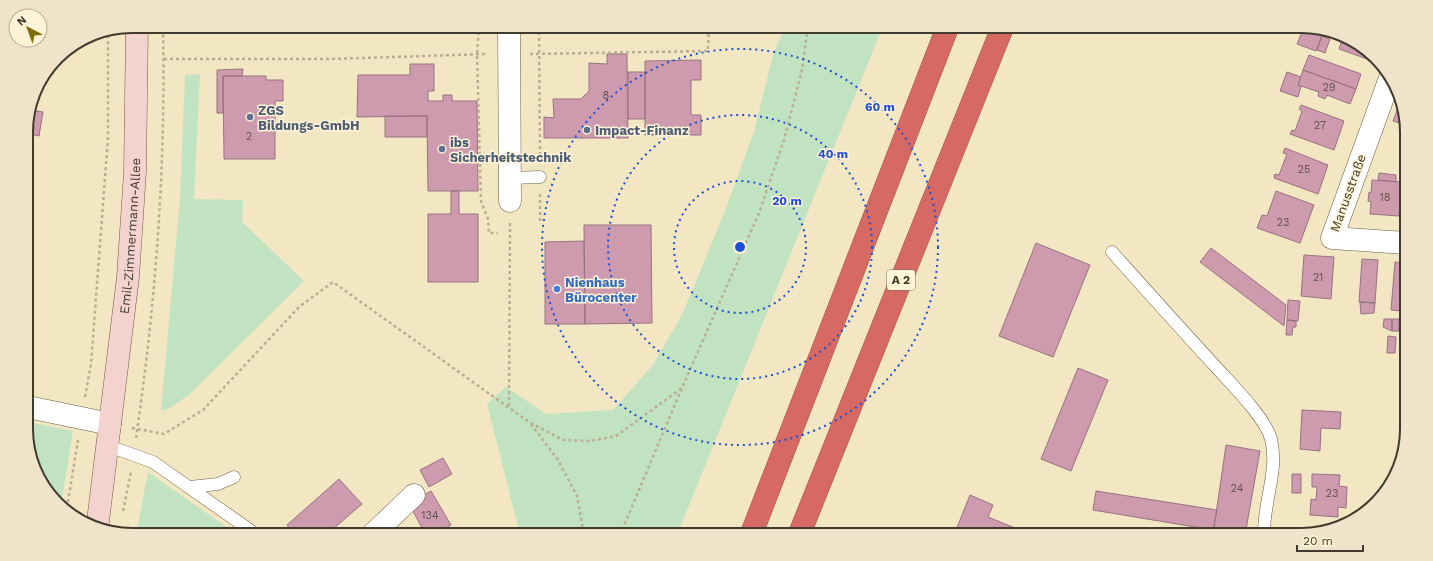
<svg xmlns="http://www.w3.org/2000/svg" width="1433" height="561" viewBox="0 0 1433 561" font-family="'Work Sans',sans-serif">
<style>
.green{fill:#c2e3c1}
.building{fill:#ce9aae;stroke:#977381}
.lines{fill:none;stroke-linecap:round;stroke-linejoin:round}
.lane-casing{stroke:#6b5f3f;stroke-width:13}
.street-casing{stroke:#6b5f3f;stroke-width:23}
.secondary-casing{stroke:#6b5f3f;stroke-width:23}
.highway-casing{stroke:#a25950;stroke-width:23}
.path{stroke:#b9ae91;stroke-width:2.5;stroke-dasharray:3 3;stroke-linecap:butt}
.lane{stroke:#fff;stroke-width:12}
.street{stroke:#fff;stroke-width:22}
.secondary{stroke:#f3d2d0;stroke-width:22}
.highway{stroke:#d66963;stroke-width:22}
.ring{fill:none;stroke:#1d4ed8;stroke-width:2;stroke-dasharray:2 4}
.service-dot{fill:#5c6f8a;stroke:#fef3d7;stroke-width:1.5}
.shop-dot{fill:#3f7fe0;stroke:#fef3d7;stroke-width:1.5}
.labels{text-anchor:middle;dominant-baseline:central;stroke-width:3;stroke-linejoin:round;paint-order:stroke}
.number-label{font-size:11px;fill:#64534d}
.shield{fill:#fef3d7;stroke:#7a7260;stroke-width:1}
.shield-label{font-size:12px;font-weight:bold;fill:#413b2d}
.service-label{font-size:13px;font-weight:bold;fill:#4e5e75;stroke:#fef3d7;text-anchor:start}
.street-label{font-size:13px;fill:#413b2d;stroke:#fef3d7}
.shop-label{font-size:13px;font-weight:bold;fill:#366cbe;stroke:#fef3d7;text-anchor:start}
.rim{fill:none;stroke:#413b2d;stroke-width:2}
.centre{fill:#1d4ed8;stroke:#fef3d7;stroke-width:2}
.ring-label{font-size:12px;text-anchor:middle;font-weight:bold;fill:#1d4ed8;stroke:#fef3d7;stroke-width:3;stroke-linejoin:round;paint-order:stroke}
</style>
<rect width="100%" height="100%" fill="#f3e6c2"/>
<path class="green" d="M 785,26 L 883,26 L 677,535 L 520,535 L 487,404 L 506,387 L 546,414 L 613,410 L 652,366 L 682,315 L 723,216 L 754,132 L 773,55 Z
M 200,74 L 194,199 L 243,200 L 242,222 L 304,281 L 190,394 L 167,410 L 161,410 L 180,199 L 185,75 Z
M 28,422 L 73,431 L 61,505 L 52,499 L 28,449 Z
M 148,472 L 238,535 L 136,535 Z"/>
<path class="building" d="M 1304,27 L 1323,33 L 1316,51 L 1297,44 Z
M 1322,36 L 1330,39 L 1325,53 L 1317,50 Z
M 1343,38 L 1368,55 L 1367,59 L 1339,49 Z
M 607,54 L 627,54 L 628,138 L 544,138 L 544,117 L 554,118 L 553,99 L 581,99 L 589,91 L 589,63 L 607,64 Z
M 1309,55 L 1361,74 L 1356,89 L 1303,70 Z
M 701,60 L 701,80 L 691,80 L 691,115 L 701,115 L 701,135 L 645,135 L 645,61 Z
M 410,64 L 434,64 L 434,91 L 428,91 L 428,101 L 443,101 L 443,95 L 452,95 L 452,101 L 477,101 L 478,191 L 428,191 L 427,116 L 357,117 L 358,75 L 410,75 Z
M 243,69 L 242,76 L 223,76 L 223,113 L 217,113 L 217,70 Z
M 1303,70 L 1356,89 L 1350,104 L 1327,95 L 1325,99 L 1318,96 L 1319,92 L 1298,85 Z
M 628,72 L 645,72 L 645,119 L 628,119 Z
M 1287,72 L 1301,77 L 1298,85 L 1301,86 L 1298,97 L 1280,91 Z
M 223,76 L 266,76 L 266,80 L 283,80 L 283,101 L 275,101 L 275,159 L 224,159 Z
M 1400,103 L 1406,118 L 1406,125 L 1393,121 Z
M 1301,105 L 1344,121 L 1334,150 L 1290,134 L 1292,130 L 1295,131 L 1302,111 L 1299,109 Z
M 30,110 L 43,112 L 39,136 L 26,133 L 26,125 Z
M 385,116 L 427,116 L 427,137 L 385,137 Z
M 26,134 L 33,135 L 28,159 L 26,158 Z
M 1285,148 L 1328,165 L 1318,194 L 1274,178 L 1275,174 L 1279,175 L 1287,154 L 1283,153 Z
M 1379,173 L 1396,175 L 1396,182 L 1378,180 Z
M 1372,180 L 1402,182 L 1399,216 L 1370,214 L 1371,202 L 1368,201 L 1369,192 L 1371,193 Z
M 1402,183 L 1406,183 L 1406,217 L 1399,216 Z
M 451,191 L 459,191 L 459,214 L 478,214 L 478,282 L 428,282 L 428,214 L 451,214 Z
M 1276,191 L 1314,205 L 1300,243 L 1257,228 L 1262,215 L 1267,216 Z
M 584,225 L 651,225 L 652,323 L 585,324 Z
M 27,232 L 29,233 L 27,245 Z
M 584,241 L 585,324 L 545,324 L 545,242 Z
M 1036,243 L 1090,265 L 1053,357 L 999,336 Z
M 1211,248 L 1286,305 L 1284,326 L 1200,262 Z
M 1304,255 L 1334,257 L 1331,299 L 1301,296 Z
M 1362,259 L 1378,260 L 1375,303 L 1359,302 Z
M 1395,262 L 1406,263 L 1407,305 L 1402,305 L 1402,311 L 1391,310 Z
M 1288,300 L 1300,301 L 1298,321 L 1287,320 Z
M 1360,302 L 1375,303 L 1374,313 L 1361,314 Z
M 1402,305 L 1407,305 L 1407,320 L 1401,319 Z
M 1384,319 L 1392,319 L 1392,331 L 1383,327 Z
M 1392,319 L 1399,319 L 1399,331 L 1392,331 Z
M 1287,320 L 1296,321 L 1296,327 L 1293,327 L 1292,335 L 1286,335 Z
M 1388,336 L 1396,337 L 1395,353 L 1387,353 Z
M 1078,368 L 1108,380 L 1071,471 L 1041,459 Z
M 1302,410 L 1341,412 L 1340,429 L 1321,428 L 1320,451 L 1300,449 Z
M 1226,445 L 1260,451 L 1245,535 L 1211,535 L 1213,535 Z
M 443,458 L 452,474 L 429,487 L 420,470 Z
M 1292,474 L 1301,474 L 1301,493 L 1292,493 Z
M 1312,474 L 1340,475 L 1339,486 L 1347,487 L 1346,508 L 1338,507 L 1338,517 L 1310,515 L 1311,499 L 1316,500 L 1317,487 L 1312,487 Z
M 339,479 L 362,504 L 326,535 L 295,535 L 287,525 Z
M 431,491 L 451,525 L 433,535 L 426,535 L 409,504 Z
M 1096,491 L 1217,510 L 1213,530 L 1093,510 Z
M 970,495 L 993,505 L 988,517 L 1020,530 L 1018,535 L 954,535 Z"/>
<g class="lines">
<defs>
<path id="lane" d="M 511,178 L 540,177
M 1112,252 C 1147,291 1181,329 1216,367 C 1231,384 1265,417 1271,439 C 1279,470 1263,503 1264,535
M 106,445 L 153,462 L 257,535
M 190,487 L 218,484 L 234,477"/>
<path id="street" d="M 509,26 L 510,201
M 1390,78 L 1332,238 L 1406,243
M 28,407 L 110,424
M 372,535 L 414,495"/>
<g id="secondary">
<path id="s1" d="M 97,529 L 128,277 L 135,172 L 137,26"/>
</g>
<path id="highway" d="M 751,535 L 948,26
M 799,535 L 1003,26"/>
</defs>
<use href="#lane" class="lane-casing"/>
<use href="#street" class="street-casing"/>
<use href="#secondary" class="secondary-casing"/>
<use href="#highway" class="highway-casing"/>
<path class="path" d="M 479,26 L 477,54 L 481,201 L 488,219 L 489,233 L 498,233
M 539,26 L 540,161
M 530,54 L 708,51 L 709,26
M 164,59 L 330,59 L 487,54
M 540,194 L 540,222
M 85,397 L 91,364 L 108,138 L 108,31
M 509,406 L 510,221
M 531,424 L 558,460 L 577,496 L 584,535
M 132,428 L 164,434 L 203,410 L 299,307 L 333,282 L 529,422 L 563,440 L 590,441 L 616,436 L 682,388 L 759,213 L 784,140 L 802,70 L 808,26
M 136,438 C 156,301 166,164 163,26
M 67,508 L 78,440
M 123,511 L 131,472
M 620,535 L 682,388"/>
<use href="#lane" class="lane"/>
<use href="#street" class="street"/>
<use href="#secondary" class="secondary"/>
<use href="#highway" class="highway"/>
</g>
<g class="ring">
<circle cx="740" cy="247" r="66"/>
<circle cx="740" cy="247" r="132"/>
<circle cx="740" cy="247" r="198"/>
</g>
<g class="service-dot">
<circle cx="250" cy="117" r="4"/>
<circle cx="587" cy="130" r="4"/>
<circle cx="442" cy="149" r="4"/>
</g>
<circle class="shop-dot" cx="557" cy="289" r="4"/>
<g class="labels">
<g class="number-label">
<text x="1329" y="87">29</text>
<text x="606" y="95">8</text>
<text x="1320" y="125">27</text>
<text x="249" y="136">2</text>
<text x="1304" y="169">25</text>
<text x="1385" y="197">18</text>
<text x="1283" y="222">23</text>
<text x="1318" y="277">21</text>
<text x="1237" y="488">24</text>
<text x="1332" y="493">23</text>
<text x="430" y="515">134</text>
</g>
<rect class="shield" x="887" y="270" width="28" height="20" rx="3"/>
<g class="shield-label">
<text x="901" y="280">A 2</text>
</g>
<g class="service-label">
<text x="258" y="110">ZGS<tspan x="258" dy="15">Bildungs-GmbH</tspan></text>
<text x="595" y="130">Impact-Finanz</text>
<text x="450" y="142">ibs<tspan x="450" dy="15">Sicherheitstechnik</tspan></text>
</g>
<g class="street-label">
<text transform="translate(1348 193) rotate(-70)">Manusstraße</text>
<text stroke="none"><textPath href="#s1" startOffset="295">Emil-Zimmermann-Allee</textPath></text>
</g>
<g class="shop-label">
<text x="565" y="282">Nienhaus<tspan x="565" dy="15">Bürocenter</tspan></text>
</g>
</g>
<path d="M0 0H1433V561H0ZM132 33H1301A99 99 0 0 1 1400 132V429A99 99 0 0 1 1301 528H132A99 99 0 0 1 33 429V132A99 99 0 0 1 132 33Z" fill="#efe4c9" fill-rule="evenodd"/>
<path class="rim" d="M132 33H1301A99 99 0 0 1 1400 132V429A99 99 0 0 1 1301 528H132A99 99 0 0 1 33 429V132A99 99 0 0 1 132 33Z"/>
<circle cx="740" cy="247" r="6" class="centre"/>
<g class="ring-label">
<text x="880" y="111">60 m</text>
<text x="833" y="158">40 m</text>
<text x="787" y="205">20 m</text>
</g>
<g transform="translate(28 28) rotate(319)"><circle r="19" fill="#fef3d7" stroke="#b2a993"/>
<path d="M0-3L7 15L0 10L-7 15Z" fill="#7e6c05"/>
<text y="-6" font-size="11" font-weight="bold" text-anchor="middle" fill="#413b2d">N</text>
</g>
<path d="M1297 545v6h66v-6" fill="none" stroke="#413b2d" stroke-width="2"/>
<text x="1303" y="545" font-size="12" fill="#413b2d" stroke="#fef3d7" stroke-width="3" paint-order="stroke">20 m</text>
</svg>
